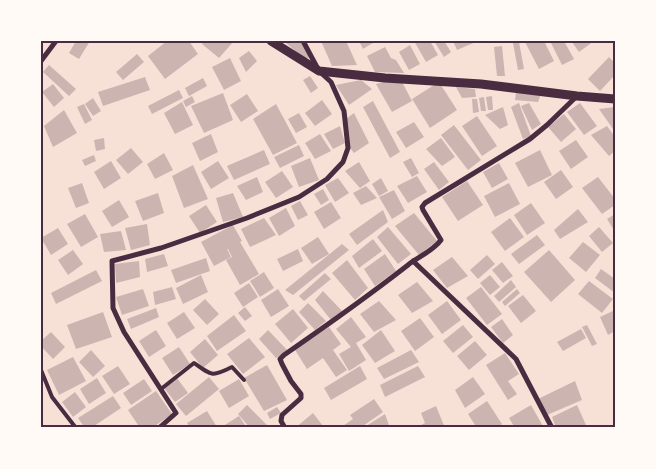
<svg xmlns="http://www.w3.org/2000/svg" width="656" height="469" viewBox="0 0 656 469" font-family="'Archivo Narrow',sans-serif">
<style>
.building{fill:#ccb4b1}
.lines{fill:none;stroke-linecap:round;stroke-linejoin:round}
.service{stroke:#4a2c40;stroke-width:4}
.minor{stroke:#4a2c40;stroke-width:5}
.tertiary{stroke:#4a2c40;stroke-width:9}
.neatline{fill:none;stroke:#4a2c40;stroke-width:2}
</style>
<rect width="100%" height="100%" fill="#f7e1d7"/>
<path class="building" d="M 76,41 L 90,41 L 79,59 L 69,53 Z
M 167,41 L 189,41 L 198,54 L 165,79 L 148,56 Z
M 204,41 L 234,41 L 219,58 L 202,44 Z
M 288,41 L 300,41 L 310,57 L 305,59 L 286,43 Z
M 321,41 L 346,41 L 357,65 L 332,66 Z
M 359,41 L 376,41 L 363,49 Z
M 414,41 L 430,41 L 438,55 L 426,62 Z
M 434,41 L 444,41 L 451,52 L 444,57 Z
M 453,41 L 478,41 L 457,50 Z
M 526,41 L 544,41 L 554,61 L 539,69 L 525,42 Z
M 550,41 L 564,41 L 574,59 L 562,65 Z
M 573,41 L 594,41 L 579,52 L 572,42 Z
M 519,42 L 524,69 L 518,70 L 513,43 Z
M 410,45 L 420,64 L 409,70 L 399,52 Z
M 502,46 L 505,76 L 497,76 L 494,47 Z
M 385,47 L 391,58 L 396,60 L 404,73 L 375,72 L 367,56 Z
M 249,51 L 257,61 L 246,72 L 239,58 Z
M 137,54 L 144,62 L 123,80 L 116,72 Z
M 609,57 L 615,63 L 615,75 L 600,91 L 588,79 Z
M 230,58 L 241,81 L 224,90 L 212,67 Z
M 49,65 L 76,89 L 69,96 L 43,72 Z
M 310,76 L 318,88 L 311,93 L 303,80 Z
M 145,77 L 150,90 L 103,106 L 98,92 Z
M 203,78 L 207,86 L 189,96 L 185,88 Z
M 361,80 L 372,89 L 349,105 L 336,85 Z
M 390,80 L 401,80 L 412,101 L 392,112 L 376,84 Z
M 439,82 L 457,110 L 430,128 L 412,99 Z
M 53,84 L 64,98 L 54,107 L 42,92 Z
M 456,87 L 475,89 L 476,97 L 462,98 Z
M 179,90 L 183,98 L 152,114 L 148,106 Z
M 516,92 L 541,94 L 538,102 L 515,100 Z
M 223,93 L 233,120 L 204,133 L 191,106 Z
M 247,94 L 258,111 L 241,122 L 230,105 Z
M 192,96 L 195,102 L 186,107 L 183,101 Z
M 492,96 L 493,110 L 488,110 L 486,97 Z
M 484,97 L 486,111 L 481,111 L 479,98 Z
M 93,98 L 101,111 L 93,116 L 85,104 Z
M 472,99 L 477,99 L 479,112 L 473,113 Z
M 322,100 L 332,114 L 315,126 L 305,113 Z
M 373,101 L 400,152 L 390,158 L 363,107 Z
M 182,102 L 193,125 L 175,134 L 164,113 Z
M 519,103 L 531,136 L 523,139 L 511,107 Z
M 529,103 L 541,124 L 532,130 L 521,106 Z
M 580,103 L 597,126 L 584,135 L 567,112 Z
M 84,104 L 92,120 L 85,124 L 77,107 Z
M 276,104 L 297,143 L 273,155 L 253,119 Z
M 503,107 L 508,125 L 500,129 L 485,115 Z
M 615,107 L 615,127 L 613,129 L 599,109 Z
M 64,110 L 77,133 L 53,147 L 44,126 Z
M 299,113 L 307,127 L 296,133 L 288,119 Z
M 354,113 L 369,143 L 354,153 L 350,148 L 346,119 Z
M 564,114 L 576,129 L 561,142 L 548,127 Z
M 477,116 L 497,146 L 482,156 L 462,126 Z
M 414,122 L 424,137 L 406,148 L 396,132 Z
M 454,125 L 481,160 L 468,170 L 441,135 Z
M 340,126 L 345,143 L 333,149 L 324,134 Z
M 607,126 L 615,137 L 615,151 L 609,156 L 591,135 Z
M 211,134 L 218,152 L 200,161 L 192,143 Z
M 320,134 L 331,151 L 315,159 L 305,143 Z
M 104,138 L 105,149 L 96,151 L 94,140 Z
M 441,138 L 455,157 L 442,166 L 426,149 Z
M 576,140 L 588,157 L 571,169 L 559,151 Z
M 299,145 L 304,156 L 280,168 L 274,157 Z
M 131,148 L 143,162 L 128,174 L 116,160 Z
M 264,150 L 270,164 L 234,180 L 227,166 Z
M 540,150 L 552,175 L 528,187 L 515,163 Z
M 164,153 L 173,170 L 155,179 L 147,164 Z
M 94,155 L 96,161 L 85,166 L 82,160 Z
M 310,158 L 319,180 L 299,187 L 291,166 Z
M 411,158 L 419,173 L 412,177 L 403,162 Z
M 111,161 L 121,178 L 104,189 L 94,172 Z
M 218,161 L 229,178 L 211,189 L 201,172 Z
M 359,162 L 370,181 L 360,188 L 345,171 Z
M 434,162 L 449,182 L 439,190 L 424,169 Z
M 499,163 L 508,179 L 492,188 L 483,172 Z
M 193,165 L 208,199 L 184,208 L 172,176 Z
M 561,170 L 573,187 L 556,199 L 544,182 Z
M 282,171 L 293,187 L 276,198 L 265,182 Z
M 417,176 L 427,192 L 408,203 L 397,186 Z
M 257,177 L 263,192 L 246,200 L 237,186 Z
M 598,177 L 615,199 L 615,205 L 602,214 L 582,188 Z
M 338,178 L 349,193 L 335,202 L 325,185 Z
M 381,178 L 388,191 L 379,196 L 372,184 Z
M 467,181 L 483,205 L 458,221 L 442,197 Z
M 82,183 L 89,203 L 76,208 L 68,188 Z
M 509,183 L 520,204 L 495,217 L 484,196 Z
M 366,186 L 377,198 L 361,205 L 353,193 Z
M 323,189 L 329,200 L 321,205 L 314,194 Z
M 394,190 L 405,211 L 392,219 L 379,197 Z
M 158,193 L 164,213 L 143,221 L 135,201 Z
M 233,193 L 243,217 L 223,222 L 216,198 Z
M 119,200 L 129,217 L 112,227 L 102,211 Z
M 300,201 L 308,215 L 298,220 L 291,206 Z
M 331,202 L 341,218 L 324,229 L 314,212 Z
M 531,203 L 545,223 L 527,235 L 514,215 Z
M 206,205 L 217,222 L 200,233 L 189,216 Z
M 286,208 L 295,226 L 279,236 L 269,218 Z
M 578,209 L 588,222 L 560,239 L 554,230 Z
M 383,210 L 388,222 L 357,245 L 349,234 Z
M 414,213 L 437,241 L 419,255 L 395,226 Z
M 85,214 L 98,237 L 81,247 L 67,224 Z
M 615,214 L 615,232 L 607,219 Z
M 264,218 L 276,235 L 250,247 L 241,229 Z
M 510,218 L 524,237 L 505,251 L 491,232 Z
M 147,224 L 150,245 L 131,250 L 125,228 Z
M 233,225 L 242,241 L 240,242 L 259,274 L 240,285 L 226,260 L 232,257 L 228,249 L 227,249 L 231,257 L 214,266 L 201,242 Z
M 388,227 L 411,254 L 398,264 L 377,237 Z
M 599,227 L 613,243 L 602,252 L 589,236 Z
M 58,228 L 68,244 L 51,255 L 41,238 Z
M 121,231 L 126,250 L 104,252 L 100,234 Z
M 537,235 L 545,245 L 519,264 L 511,254 Z
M 318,237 L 329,254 L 312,264 L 301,248 Z
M 373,239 L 382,251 L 359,268 L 352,256 Z
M 583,242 L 600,255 L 586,272 L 569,258 Z
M 342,244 L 349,250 L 293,295 L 285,290 Z
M 298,249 L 303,261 L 283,271 L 277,259 Z
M 73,250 L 83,264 L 68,275 L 58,260 Z
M 549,250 L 575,280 L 551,302 L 524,272 Z
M 164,254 L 168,266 L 147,272 L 145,259 Z
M 385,254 L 396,271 L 375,286 L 364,269 Z
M 487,255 L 495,264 L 478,279 L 470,270 Z
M 452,257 L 468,276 L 447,288 L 433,270 Z
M 206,258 L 210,271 L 176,283 L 171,270 Z
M 347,260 L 368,288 L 355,300 L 332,273 Z
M 139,261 L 140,277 L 116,283 L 115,264 Z
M 502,262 L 513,276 L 503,283 L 492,270 Z
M 601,269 L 615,279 L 615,293 L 595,278 Z
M 96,270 L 102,281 L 56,304 L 51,293 Z
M 264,272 L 274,288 L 260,297 L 250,281 Z
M 325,273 L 331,279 L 304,301 L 299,296 Z
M 201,275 L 208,292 L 183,304 L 176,288 Z
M 490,275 L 500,287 L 490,295 L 480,283 Z
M 511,280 L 516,287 L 499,302 L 494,296 Z
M 589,281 L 613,299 L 602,313 L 578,294 Z
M 417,282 L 433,301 L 412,313 L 398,295 Z
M 249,283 L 258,297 L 243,307 L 234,293 Z
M 172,287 L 176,299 L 155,305 L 153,292 Z
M 481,287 L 502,314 L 487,325 L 466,298 Z
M 143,289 L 149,306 L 122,315 L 116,297 Z
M 278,289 L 289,306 L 271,317 L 261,300 Z
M 517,289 L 520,293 L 505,306 L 502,302 Z
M 323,291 L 343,312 L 331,320 L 315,300 Z
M 523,295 L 536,311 L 521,323 L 508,306 Z
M 205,299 L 219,314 L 207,325 L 193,310 Z
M 379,301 L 396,320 L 374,332 L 360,314 Z
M 447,301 L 461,320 L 442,334 L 428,315 Z
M 308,303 L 326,321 L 315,330 L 299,312 Z
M 245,307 L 252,316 L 245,321 L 238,313 Z
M 156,308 L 159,317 L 131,329 L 127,319 Z
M 293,309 L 308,328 L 291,343 L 275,324 Z
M 615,310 L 615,331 L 608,335 L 600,317 Z
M 103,312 L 112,337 L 76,349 L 67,325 Z
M 184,312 L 195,328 L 177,339 L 167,323 Z
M 234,315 L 246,331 L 217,351 L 207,336 Z
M 351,317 L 366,337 L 356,343 L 366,360 L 349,371 L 339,354 L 351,347 L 336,329 Z
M 420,318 L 434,337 L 415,351 L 401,331 Z
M 502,319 L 513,335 L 503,343 L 491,327 Z
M 463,325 L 473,337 L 453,353 L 443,341 Z
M 587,325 L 597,344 L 592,346 L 582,327 Z
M 329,327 L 341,344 L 333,350 L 347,370 L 336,377 L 323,358 L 307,369 L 295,350 Z
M 581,329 L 586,338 L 563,351 L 557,342 Z
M 156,330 L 166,346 L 149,357 L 139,341 Z
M 268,330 L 288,351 L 276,358 L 259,339 Z
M 381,330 L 395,351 L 375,363 L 362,345 Z
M 51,332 L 65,347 L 53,359 L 41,346 L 41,341 Z
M 249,338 L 265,357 L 243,374 L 227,354 Z
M 205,339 L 218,355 L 203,368 L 190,352 Z
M 475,341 L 487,355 L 469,370 L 457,356 Z
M 179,347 L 190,364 L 173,375 L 162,358 Z
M 91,350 L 105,366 L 93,377 L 79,362 Z
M 411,350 L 419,362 L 384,379 L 377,368 Z
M 505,353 L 519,374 L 508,381 L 517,394 L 508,400 L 486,365 Z
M 73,357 L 86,381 L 59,395 L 47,370 Z
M 267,365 L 287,400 L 264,411 L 244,378 Z
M 118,366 L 130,384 L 114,394 L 102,376 Z
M 360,366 L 367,379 L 331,400 L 324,388 Z
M 418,366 L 425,377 L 385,397 L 380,385 Z
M 209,377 L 219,389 L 186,416 L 176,404 Z
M 473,377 L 485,394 L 465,408 L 455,390 Z
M 97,378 L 106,393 L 89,404 L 80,389 Z
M 177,378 L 188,393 L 175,402 L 164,388 Z
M 144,379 L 152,391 L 131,405 L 123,393 Z
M 239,379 L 249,396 L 229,408 L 219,391 Z
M 575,381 L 582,400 L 547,415 L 538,399 Z
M 156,391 L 172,414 L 152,428 L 140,428 L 128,410 Z
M 75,392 L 86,407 L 73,417 L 62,402 Z
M 113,396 L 121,408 L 91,428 L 85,428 L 78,418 Z
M 374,399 L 383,412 L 360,428 L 340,428 L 353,419 L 350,415 Z
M 487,401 L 502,424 L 497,428 L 477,428 L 468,414 Z
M 247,405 L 267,425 L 263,428 L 250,428 L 238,414 Z
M 531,405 L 544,428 L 515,428 L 509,418 Z
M 577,405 L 586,425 L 581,428 L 556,428 L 552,417 Z
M 436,406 L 445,428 L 415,428 L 425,423 L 421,413 Z
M 277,407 L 281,413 L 270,419 L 267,413 Z
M 207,411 L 217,427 L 190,428 L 187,423 Z
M 313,413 L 323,426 L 321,428 L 295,428 Z
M 385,414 L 390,428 L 363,428 Z
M 239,416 L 247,428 L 220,428 Z"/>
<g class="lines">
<path class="service" d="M 41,370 L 52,397 L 76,428
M 161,389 L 194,363 C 212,376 212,377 232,367 L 244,380"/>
<path class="minor" d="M 41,61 L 56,41
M 413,261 L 516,359 L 552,428
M 159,428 L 176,413 L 124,332 L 113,308 L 112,261 L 161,248 L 247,218 L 299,197 L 327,179 L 343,162 L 348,148 L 344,111 L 331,82 L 319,71 L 303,41
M 285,428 L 281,421 L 282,415 L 301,398 L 301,394 L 291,381 L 282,364 L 280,359 L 284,355 C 326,326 367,297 408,265 C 418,257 433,251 441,240 L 423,210 L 422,207 L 425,203 L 530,139 L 547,125 L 577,96"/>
<path class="tertiary" d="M 271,41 L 319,71 L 385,78 L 481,84 L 577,96 L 615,99"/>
</g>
<rect width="656" height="469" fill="none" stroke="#fffaf5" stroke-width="85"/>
<rect x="42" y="42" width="572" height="384" class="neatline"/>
</svg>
